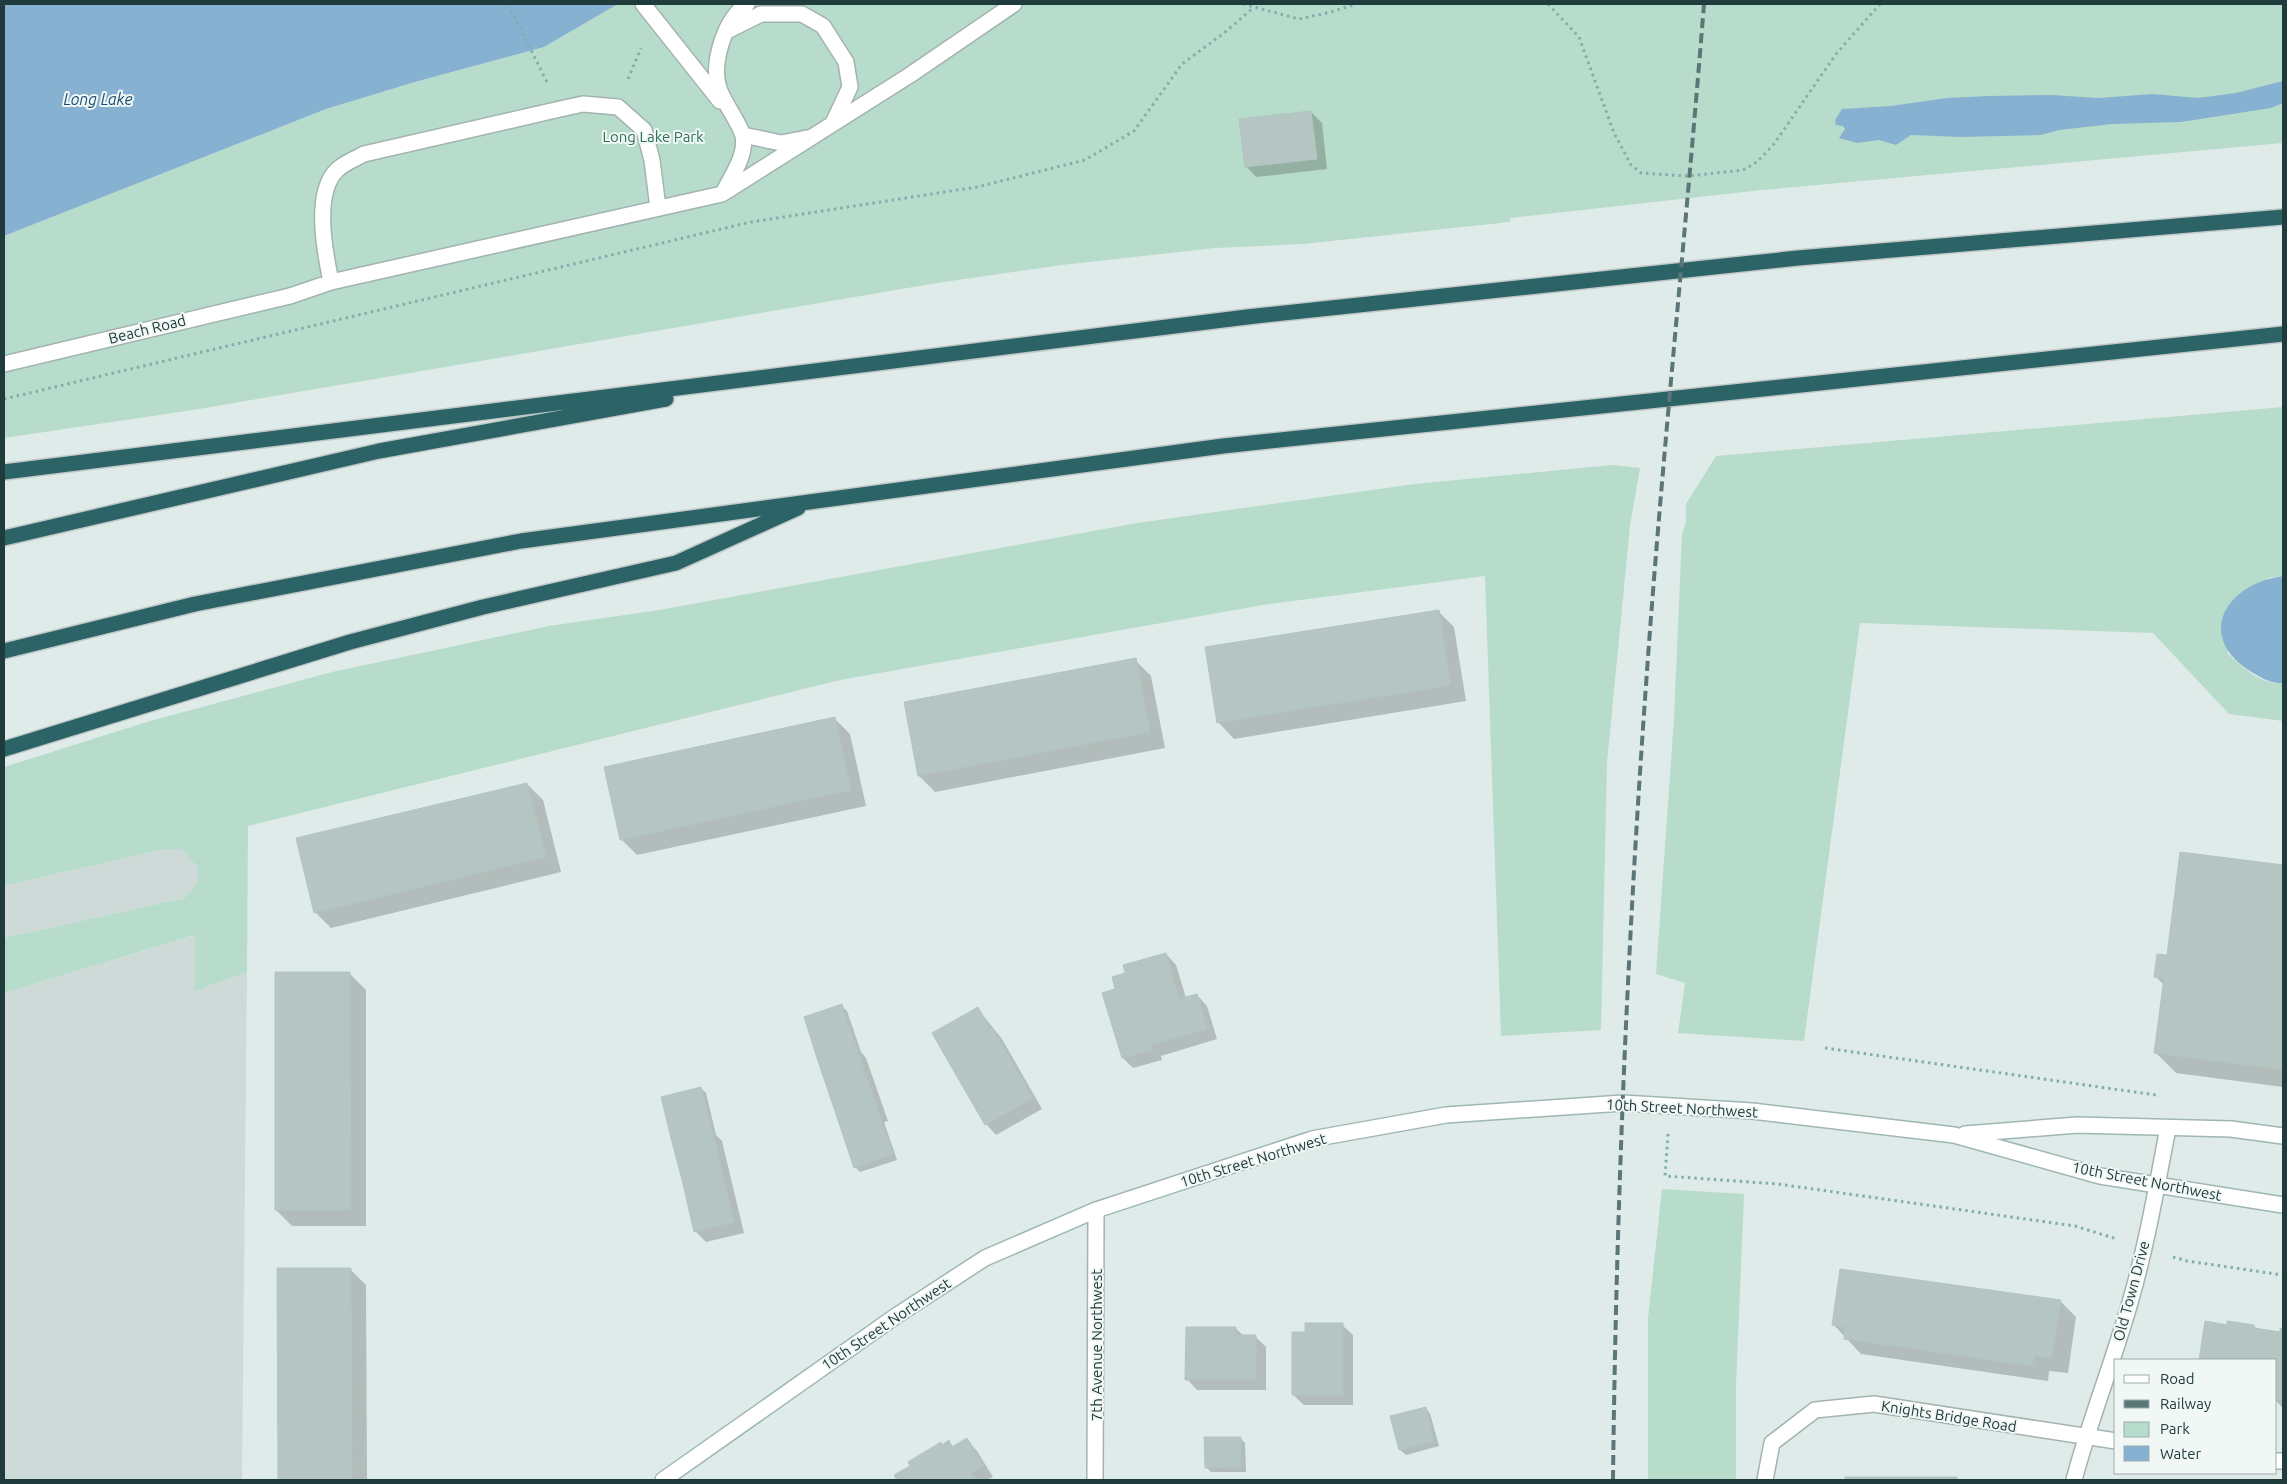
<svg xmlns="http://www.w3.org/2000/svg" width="2287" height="1484" viewBox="0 0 2287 1484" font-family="Ubuntu,sans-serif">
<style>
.built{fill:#cedad8}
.green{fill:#b8dccb}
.water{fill:#87b1d0}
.shadow{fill:#0003}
.building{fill:#b5c5c2;stroke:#b2c4c1}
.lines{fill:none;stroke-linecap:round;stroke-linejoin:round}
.lane-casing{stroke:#a2b3b1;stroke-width:18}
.street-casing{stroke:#a2b3b1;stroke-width:18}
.secondary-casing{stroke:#9eb6b4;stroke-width:18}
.highway-casing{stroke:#c1c8c8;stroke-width:18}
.path{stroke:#80aeac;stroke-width:3;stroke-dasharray:2.5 4;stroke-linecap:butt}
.lane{stroke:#fff;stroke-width:15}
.street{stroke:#fff;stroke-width:15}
.secondary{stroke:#fff;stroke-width:15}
.highway{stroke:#2c6367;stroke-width:15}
.rail{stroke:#5b7676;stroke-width:4;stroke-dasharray:10 5;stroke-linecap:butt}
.labels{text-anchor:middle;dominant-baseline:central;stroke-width:4;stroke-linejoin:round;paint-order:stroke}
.park-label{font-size:15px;fill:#2b7159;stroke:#f0f7f5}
.street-label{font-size:15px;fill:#203b3b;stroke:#f0f7f5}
.water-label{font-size:16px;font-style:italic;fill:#1b4f76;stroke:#f0f7f5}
</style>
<rect width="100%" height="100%" fill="#dfebe9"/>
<path class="built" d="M 164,849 L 181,849 L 198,866 L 198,882 L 185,898 L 4,938 L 4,886 Z
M 196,935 L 195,991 L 247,972 L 242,1480 L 4,1480 L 4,993 Z"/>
<path class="green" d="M 618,4 L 2283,4 L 2283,143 L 1762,190 L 1510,218 L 1510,222 L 1303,244 L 1215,248 L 1062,265 L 937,283 L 193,410 L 4,438 L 4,236 L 326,109 L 415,82 L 544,47 Z
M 2283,407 L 2283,576 L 2268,578 L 2227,653 C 2241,666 2262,686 2283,683 L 2283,721 L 2229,714 L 2153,633 L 1860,623 L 1804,1041 L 1678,1033 L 1685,983 L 1656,974 L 1674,718 L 1682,534 L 1686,522 L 1686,504 L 1716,456 Z
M 1612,465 L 1640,468 L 1630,526 L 1607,763 L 1601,1030 L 1501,1036 L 1485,576 L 1263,605 L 840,680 L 248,826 L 247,972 L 195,991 L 195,935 L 4,993 L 4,938 L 185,898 L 198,882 L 198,867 L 181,849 L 164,849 L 4,886 L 4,767 L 150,721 L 332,672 L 549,626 L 659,610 L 1137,523 L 1415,484 Z
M 1662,1189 L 1744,1194 L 1736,1385 L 1736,1480 L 1648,1480 L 1648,1318 Z"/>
<path class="water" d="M 4,4 L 618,4 L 544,47 L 415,82 L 326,109 L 4,236 Z
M 2283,81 L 2283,103 L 2271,108 L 2181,122 L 2112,124 L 2059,130 L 2041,135 L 1961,137 L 1911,135 L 1896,145 L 1879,140 L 1857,143 L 1839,138 L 1845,129 L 1843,126 L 1836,125 L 1835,120 L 1842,109 L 1891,106 L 1947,98 L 1988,96 L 2051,95 L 2098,98 L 2153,94 L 2198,98 L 2236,93 Z
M 2283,576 L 2283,683 C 2273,684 2263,679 2255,674 C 2193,639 2224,584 2283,576 Z"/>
<path class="shadow" d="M 1311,112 L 1322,123 L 1327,169 L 1256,177 L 1246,166 Z
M 1438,611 L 1454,627 L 1466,701 L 1234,739 L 1219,723 L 1207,648 Z
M 1135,660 L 1151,676 L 1165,748 L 935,792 L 919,776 Z
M 834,718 L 850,734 L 866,806 L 637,855 L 621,839 Z
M 527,784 L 543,800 L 561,872 L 331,928 L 315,912 Z
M 2181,853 L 2283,867 L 2283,1087 L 2176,1073 L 2155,1052 L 2164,985 L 2156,977 L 2168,956 Z
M 1166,954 L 1176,965 L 1186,998 L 1197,995 L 1207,1006 L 1217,1039 L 1161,1056 L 1162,1060 L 1133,1068 L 1123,1058 L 1117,990 L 1127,974 Z
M 350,974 L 366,990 L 366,1226 L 292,1226 L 276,1210 Z
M 842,1006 L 847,1011 L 861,1052 L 866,1058 L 888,1121 L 884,1122 L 897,1160 L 860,1172 L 855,1167 Z
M 977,1008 L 1002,1039 L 1042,1109 L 996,1135 L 986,1124 L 933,1034 Z
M 701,1088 L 706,1093 L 716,1135 L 722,1141 L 744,1233 L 706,1242 L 695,1231 Z
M 278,1269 L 350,1269 L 366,1285 L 367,1480 L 279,1480 Z
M 2060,1301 L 2076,1317 L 2068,1373 L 2049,1371 L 2048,1381 L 1861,1354 L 1833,1324 Z
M 2206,1323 L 2228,1326 L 2254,1326 L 2258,1330 L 2281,1333 L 2283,1330 L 2283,1408 L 2276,1401 L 2276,1360 L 2200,1360 Z
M 1342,1325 L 1353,1335 L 1353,1405 L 1304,1405 L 1293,1395 L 1306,1333 Z
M 1235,1328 L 1244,1336 L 1255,1336 L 1266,1347 L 1266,1390 L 1197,1390 L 1187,1379 Z
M 1425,1408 L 1430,1413 L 1439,1446 L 1406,1455 L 1400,1450 Z
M 1240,1438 L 1245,1443 L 1246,1472 L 1211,1472 L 1206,1467 Z
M 967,1440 L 977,1451 L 993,1477 L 987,1480 L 898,1480 L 895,1476 L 948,1442 L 954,1447 Z
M 1846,1478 L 1956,1478 L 1958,1480 L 1846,1480 Z"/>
<path class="building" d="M 1311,111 L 1317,159 L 1245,167 L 1239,119 Z
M 1439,610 L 1451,685 L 1217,723 L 1205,647 Z
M 1136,658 L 1150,732 L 918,776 L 904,702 Z
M 835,717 L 851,790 L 620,840 L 604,767 Z
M 527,783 L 546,857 L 314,913 L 296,838 Z
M 2180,852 L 2283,865 L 2283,1070 L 2154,1053 L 2164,978 L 2154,977 L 2157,954 L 2167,955 Z
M 1166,953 L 1179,999 L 1197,994 L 1207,1029 L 1151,1045 L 1153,1050 L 1122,1058 L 1102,993 L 1115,989 L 1112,977 L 1125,973 L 1123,965 Z
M 275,972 L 350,972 L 351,1210 L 275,1210 Z
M 842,1004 L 856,1046 L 817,1058 L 804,1017 Z
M 978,1007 L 990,1028 L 944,1054 L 932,1033 Z
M 992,1027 L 1033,1098 L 985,1125 L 944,1054 Z
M 856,1046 L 878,1111 L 839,1123 L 817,1058 Z
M 701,1087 L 712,1129 L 671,1138 L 661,1097 Z
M 878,1111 L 893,1154 L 854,1168 L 839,1123 Z
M 712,1129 L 723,1175 L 683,1184 L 671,1138 Z
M 723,1175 L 734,1222 L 694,1232 L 683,1184 Z
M 277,1268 L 351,1268 L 352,1480 L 278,1480 Z
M 1840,1269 L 2061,1300 L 2052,1358 L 2034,1356 L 2032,1366 L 1844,1339 L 1845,1327 L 1832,1325 Z
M 2205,1321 L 2227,1325 L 2227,1321 L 2254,1325 L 2254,1328 L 2280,1332 L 2280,1328 L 2283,1329 L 2283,1400 L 2276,1399 L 2276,1360 L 2199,1360 Z
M 1305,1323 L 1343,1323 L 1343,1395 L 1292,1395 L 1292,1332 L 1305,1332 Z
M 1186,1327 L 1236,1327 L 1236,1335 L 1256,1335 L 1256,1380 L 1185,1380 Z
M 1426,1407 L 1434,1441 L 1399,1450 L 1390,1416 Z
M 1204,1437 L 1241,1437 L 1241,1467 L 1205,1468 Z
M 967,1438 L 984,1466 L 971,1473 L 976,1480 L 897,1480 L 894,1475 L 910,1466 L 908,1462 L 941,1442 L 942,1445 L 949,1440 L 952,1447 Z
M 1845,1477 L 1957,1477 L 1957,1480 L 1845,1480 Z"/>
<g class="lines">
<defs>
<path id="lane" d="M 643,4 L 720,101
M 727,31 L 761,14 L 802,14 L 823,26 L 846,62 L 850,87 L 833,123
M 743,135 L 781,143 L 807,138
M 723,193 C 731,177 747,155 743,136 C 740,124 725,104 720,91 C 710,65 724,20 747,4
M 331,282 C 325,253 313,193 337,170 C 344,163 355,159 364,154 L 560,109 L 583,104 L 618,107 L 644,130 L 652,160 L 658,208
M 290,296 L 331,282 L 722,194 L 910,75 L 1014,4"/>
<path id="street" d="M 4,364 L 290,296
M 2276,1461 L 2283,1461
M 1095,1480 L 1096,1210
M 1765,1480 L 1772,1443 L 1815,1410 L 1874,1404 L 2116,1441
M 2074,1480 C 2090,1419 2114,1360 2131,1299 C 2147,1243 2157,1185 2168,1128"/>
<path id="secondary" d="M 1965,1134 L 2077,1125 L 2231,1129 L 2283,1136
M 663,1480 L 896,1316 L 985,1258 L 1096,1210 L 1312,1139 L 1446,1115 L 1623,1103 L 1752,1111 L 1954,1135 L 2100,1176 L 2283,1205"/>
<path id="highway" d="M 4,472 L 1247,317 L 1798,258 L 2283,217
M 4,538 L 379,451 L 666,399
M 4,651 L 195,604 L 521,541 L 1223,446 L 2283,334
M 4,749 L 350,642 L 483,607 L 676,563 L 798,508"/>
</defs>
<use href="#lane" class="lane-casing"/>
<use href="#street" class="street-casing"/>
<use href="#secondary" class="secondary-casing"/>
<use href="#highway" class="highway-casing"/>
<path class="path" d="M 508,4 L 547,82
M 1243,4 L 1299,19 L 1331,12 L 1356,4
M 1548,4 L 1579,37 L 1614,133 L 1631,165 L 1641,173 L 1688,176 L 1743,170 L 1757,162 L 1774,144 L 1836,54 L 1880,4
M 628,79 L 641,48
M 4,399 L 751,222 L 977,187 L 1085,160 L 1134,131 L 1182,64 L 1224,33 L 1253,8
M 1825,1048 L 2156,1095
M 1668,1134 L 1665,1176 L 1778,1184 L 2075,1226 L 2117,1239
M 2173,1257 L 2187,1261 L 2283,1275"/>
<use href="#lane" class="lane"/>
<use href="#street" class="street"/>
<use href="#secondary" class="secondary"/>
<use href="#highway" class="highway"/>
<path class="rail" d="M 1613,1480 C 1616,1215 1627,950 1646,685 C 1662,458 1686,231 1704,4"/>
</g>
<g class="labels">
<g class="park-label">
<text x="653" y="136">Long Lake Park</text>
</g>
<g class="street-label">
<text transform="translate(147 329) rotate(-14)">Beach Road</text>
<text transform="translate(1682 1108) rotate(3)">10th Street Northwest</text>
<text transform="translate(1253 1160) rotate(-17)">10th Street Northwest</text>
<text transform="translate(2147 1181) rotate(11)">10th Street Northwest</text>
<text transform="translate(2131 1291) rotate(-75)">Old Town Drive</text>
<text transform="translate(886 1324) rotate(-34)">10th Street Northwest</text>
<text transform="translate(1096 1345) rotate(-90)">7th Avenue Northwest</text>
<text transform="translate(1949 1416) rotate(9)">Knights Bridge Road</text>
</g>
<g class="water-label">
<text x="98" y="99">Long Lake</text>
</g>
</g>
<rect width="2287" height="1484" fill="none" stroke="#203b3b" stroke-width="10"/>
<rect x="2114" y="1359" width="162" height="115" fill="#f0f7f5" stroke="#9dacab"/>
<rect x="2124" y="1375" width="25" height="8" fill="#ffffff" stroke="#9dacab"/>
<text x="2160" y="1384" font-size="15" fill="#203b3b">Road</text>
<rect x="2124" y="1400" width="25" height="8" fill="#5b7676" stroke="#9dacab"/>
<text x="2160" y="1409" font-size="15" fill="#203b3b">Railway</text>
<rect x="2124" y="1422" width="25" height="15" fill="#b8dccb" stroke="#9dacab"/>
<text x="2160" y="1434" font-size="15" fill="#203b3b">Park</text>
<rect x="2124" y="1446" width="25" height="15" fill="#87b1d0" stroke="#9dacab"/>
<text x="2160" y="1459" font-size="15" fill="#203b3b">Water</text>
</svg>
